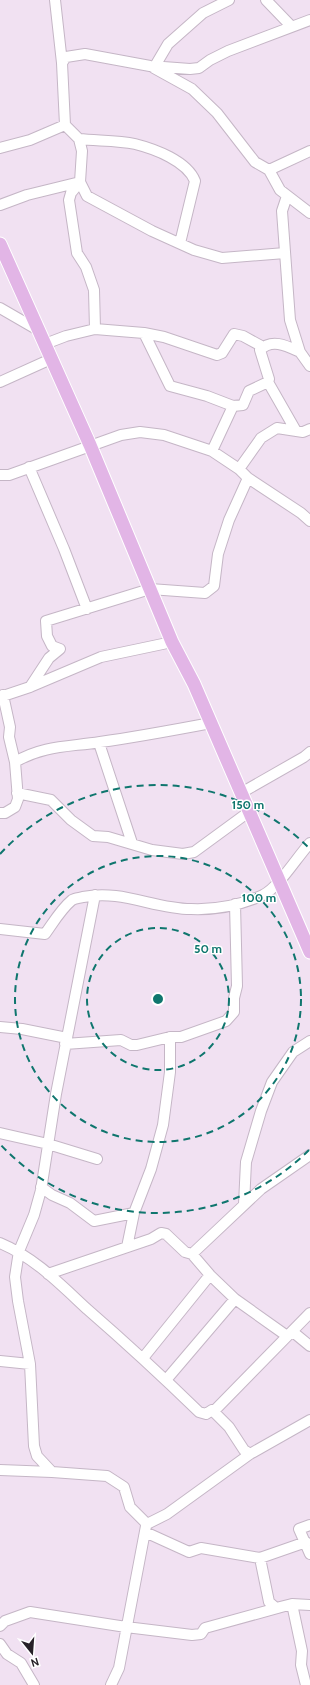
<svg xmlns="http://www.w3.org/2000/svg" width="310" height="1685" viewBox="0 0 310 1685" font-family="Cabin,sans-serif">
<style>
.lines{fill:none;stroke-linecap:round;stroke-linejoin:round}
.minor-casing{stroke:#c5b6c6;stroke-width:12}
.major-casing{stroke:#fff;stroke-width:15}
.minor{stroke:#fff;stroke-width:10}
.major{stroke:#e2b5e6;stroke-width:13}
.ring{fill:none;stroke:#0f766e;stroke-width:2;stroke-dasharray:7 5}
.centre{fill:#0f766e;stroke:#fff;stroke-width:2}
.ring-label{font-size:12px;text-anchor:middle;font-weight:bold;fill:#0f766e;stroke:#fff;stroke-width:3;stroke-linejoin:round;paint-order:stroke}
</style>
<rect width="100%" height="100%" fill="#f1e1f2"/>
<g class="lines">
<defs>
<path id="minor" d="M 55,0 L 62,63 L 65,125 L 79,139 L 82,151 L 80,182 L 87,196 L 152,231 L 194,250 L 222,258 L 285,253
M 266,0 L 291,26
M 62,63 L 66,57 L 85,54 L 150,66 L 190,69 L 199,68 L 210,60 L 228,51 L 310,20
M 155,66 L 168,44 L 203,13 L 229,0
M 154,68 L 192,89 L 217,113 L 255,162 L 269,170 L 280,190 L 310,213
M 79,139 C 97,141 118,140 135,144 C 155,149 187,161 195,181 L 180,243
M 0,148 L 30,140 L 65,125
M 269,170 L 310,151
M 80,182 L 71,193 L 69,200 L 77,253 L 86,267 L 94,290 L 95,329
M 287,196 L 282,211 L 290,320 L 300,352 L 310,366
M 0,205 L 27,195 L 80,182
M 0,308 L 38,330
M 144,333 L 170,386 L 207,396 L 233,406
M 45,344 L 66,336 L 95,329 L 144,333 L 164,337 L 217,355 L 222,353 L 234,334 L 243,336 L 263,347
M 0,382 L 51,359
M 296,431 L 268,382 L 269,379 L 260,350 C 272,338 287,346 300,352
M 212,451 L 233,406 L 243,405 L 249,391 L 268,382
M 29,467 L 64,549 L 87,609
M 239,469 L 261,438 L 277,428 L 303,432 L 310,429
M 0,475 L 9,475 L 121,435 L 140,432 L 164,435 L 212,451 L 239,469 L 248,478 L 301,513 L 310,521
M 30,687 L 49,658 L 60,649 L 52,646 L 47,636 L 46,621 L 150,589 L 205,593 L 214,586 L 218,554 L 229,520 L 248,478
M 0,697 L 30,687 L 101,657 L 172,642
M 99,743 L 132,843
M 15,762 C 44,745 69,747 100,742 C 137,737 174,730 211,723
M 17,793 L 51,800 L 71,820 L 93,836 L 108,837 L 152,850 L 183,854 L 194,852 L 250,811
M 241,793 L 304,757 L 310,752
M 0,813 L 5,813 L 15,807 L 18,799 L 15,762 L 9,737 L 10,727 L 3,695
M 0,929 L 45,934 C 53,923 61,909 72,900 C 75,898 80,898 83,897 C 122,889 154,909 191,909 C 215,910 241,905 263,895 C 279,887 297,857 310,843
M 0,1027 L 22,1029 L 67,1038
M 65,1044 L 121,1040 L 131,1045 L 137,1045 L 170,1037 L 181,1037 L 226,1021 L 234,1012 L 234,998 L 237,986 L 235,904
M 0,1133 L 48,1144 L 97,1159
M 41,1187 L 52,1195 L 70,1203 L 94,1221 L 134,1213
M 244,1204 L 246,1162 L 261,1111 L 272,1082 L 293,1052 L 310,1041
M 0,1243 C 34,1257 60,1284 87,1309 C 125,1342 163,1377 199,1412 L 206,1414 L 212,1410 L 215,1410 L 310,1313
M 127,1247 L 134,1213 L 151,1169 L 163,1125 L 170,1072 L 170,1037
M 192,1254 L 261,1189 L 310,1155
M 48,1274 L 151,1239 L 161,1233 L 166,1234 L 185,1252 L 192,1254 L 210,1275 L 235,1299 L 287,1336
M 293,1332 L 310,1346
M 143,1358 L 210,1275
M 0,1361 L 30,1364
M 166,1380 L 235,1299
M 212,1410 L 229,1427 L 244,1450 L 250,1454
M 0,1470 L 52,1472 L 107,1476 L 124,1487 L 130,1507 L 147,1524
M 52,1472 L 37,1456 L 34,1446 L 30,1364 L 18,1301 L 15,1277 L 19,1251 L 34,1215 L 41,1190 L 56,1094 L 95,895
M 147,1524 L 167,1514 L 250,1454 L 310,1420
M 310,1525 L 299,1529 L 310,1554
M 145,1532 L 189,1552 L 201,1548 L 260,1558 L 306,1542
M 260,1558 L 269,1602 L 276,1608 L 292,1604 L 302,1651 L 301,1665 L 306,1685
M 0,1626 L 5,1621 L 30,1612 L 126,1627 L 192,1635 L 201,1634 L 205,1628 L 292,1604 L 310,1605
M 0,1644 L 7,1654 L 21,1663 L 34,1685
M 111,1685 L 119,1668 L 146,1526"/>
<path id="major" d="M 0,244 L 90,445 L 172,642 L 194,684 L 310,952"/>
</defs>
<use href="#minor" class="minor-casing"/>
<use href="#major" class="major-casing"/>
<use href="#minor" class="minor"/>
<use href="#major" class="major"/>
</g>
<g class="ring">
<circle cx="158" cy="999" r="71"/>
<circle cx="158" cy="999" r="143"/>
<path d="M309 1150A214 214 0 0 1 0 1144M0 854A214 214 0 0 1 309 848"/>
</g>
<circle cx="158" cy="999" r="6" class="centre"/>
<g class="ring-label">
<text x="248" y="809">150 m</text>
<text x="259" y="902">100 m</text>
<text x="208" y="953">50 m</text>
</g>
<g transform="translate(32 1653) rotate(163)" stroke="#ffffff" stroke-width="3" paint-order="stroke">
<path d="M0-3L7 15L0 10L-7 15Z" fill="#272128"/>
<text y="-6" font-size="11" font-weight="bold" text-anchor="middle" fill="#272128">N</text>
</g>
</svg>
